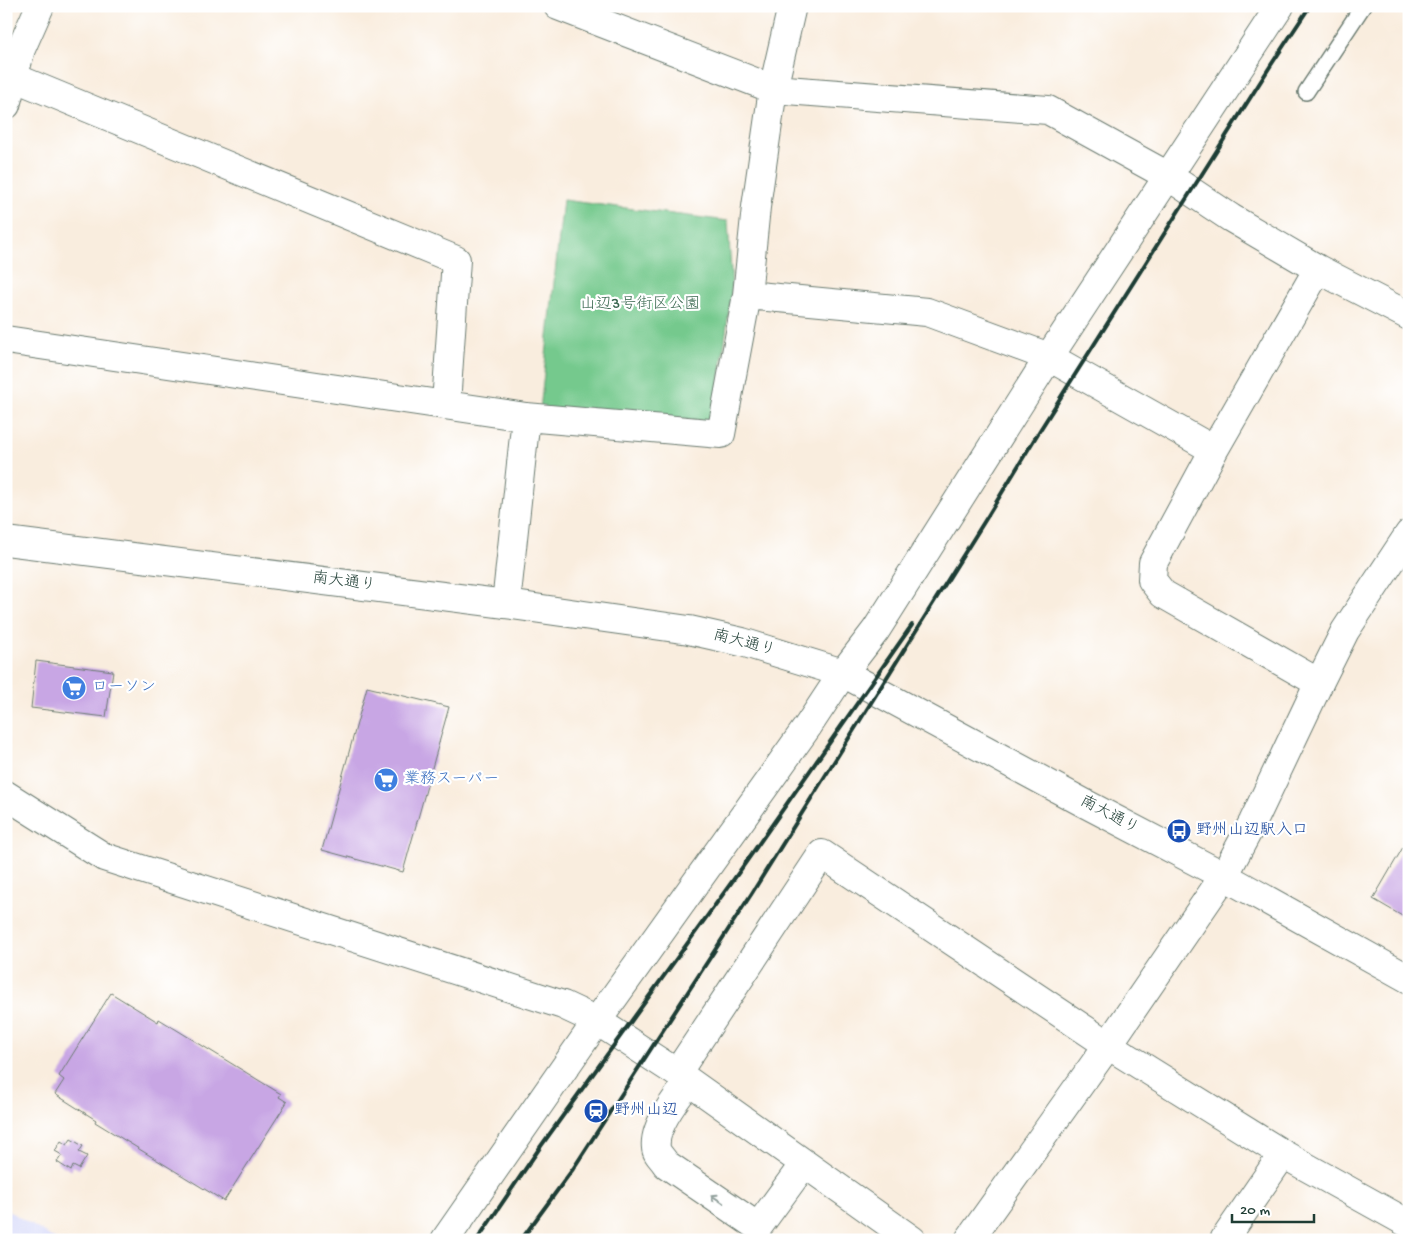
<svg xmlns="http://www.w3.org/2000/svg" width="1415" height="1246" viewBox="0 0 1415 1246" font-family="'Gochi Hand','Klee One',sans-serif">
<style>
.built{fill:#d5d8f9}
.green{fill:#74c98d;stroke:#4a8360}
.building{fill:#c8a6e4}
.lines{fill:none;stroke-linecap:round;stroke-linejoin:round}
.lane-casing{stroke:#6b7b70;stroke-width:18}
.street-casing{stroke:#6b7b70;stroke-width:30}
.secondary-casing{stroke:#6b7b70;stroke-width:30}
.primary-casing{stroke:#6b7b70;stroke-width:30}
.lane{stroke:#fff;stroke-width:15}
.street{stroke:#fff;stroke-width:28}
.secondary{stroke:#fff;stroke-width:28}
.primary{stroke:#fff;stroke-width:28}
.rail{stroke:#1f3d34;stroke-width:4}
.oneway{stroke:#8f9e9a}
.labels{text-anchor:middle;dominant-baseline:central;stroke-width:4.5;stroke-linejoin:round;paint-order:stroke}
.park-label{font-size:16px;fill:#39674f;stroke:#fff}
.street-label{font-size:16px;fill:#1f3d34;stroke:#fff}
.shop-label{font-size:16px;fill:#366cbe;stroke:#fff;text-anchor:start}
.transit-label{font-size:16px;fill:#164399;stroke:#fff;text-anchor:start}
</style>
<rect width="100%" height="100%" fill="#fff"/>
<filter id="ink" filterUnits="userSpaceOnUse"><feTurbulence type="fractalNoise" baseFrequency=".02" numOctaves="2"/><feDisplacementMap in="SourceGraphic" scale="10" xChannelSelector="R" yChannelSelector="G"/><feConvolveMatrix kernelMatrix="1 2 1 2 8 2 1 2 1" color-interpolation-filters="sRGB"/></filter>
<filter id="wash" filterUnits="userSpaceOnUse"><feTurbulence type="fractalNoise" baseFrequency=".0096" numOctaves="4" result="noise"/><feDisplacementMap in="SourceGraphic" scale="20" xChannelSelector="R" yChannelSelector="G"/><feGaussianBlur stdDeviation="1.12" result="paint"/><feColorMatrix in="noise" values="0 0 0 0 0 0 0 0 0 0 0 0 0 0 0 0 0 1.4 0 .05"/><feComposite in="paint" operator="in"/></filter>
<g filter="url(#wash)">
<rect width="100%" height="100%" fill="#f9edde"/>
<path class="built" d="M 6,1209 L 56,1240 L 6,1240 Z"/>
<path class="green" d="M 563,200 L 728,221 L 732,288 L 714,422 L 540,410 Z"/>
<g id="blocks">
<path class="building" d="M 36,661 L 113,671 L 106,717 L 31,708 Z
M 367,687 L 449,707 L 403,872 L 322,850 Z
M 1409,837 L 1409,920 L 1373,899 Z
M 111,993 L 158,1022 L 159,1019 L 281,1094 L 279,1097 L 287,1102 L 224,1201 L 95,1122 L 96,1120 L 55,1094 L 64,1080 L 59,1076 Z
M 71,1139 L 83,1146 L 79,1152 L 87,1156 L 79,1169 L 73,1166 L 71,1171 L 57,1162 L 62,1155 L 55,1151 L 61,1141 L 67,1145 Z"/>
</g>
</g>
<g filter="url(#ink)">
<use href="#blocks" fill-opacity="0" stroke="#6b7b70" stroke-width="1"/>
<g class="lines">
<defs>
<path id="lane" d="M 1306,92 L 1363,6"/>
<path id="street" d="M 558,6 L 773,89 L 756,207 L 747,295 L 927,312 L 1049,357 L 1214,450
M 792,6 L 773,89 L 1048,110 L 1168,176 L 1231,218 L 1318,269 L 1409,316
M 13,77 L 456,260 L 446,404
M 1318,269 L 1214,450 L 1153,563 L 1152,580 L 1163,594 L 1319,683 L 1345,631 L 1409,534
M 6,340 L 526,417
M 506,604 L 526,417 L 721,434 L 747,295
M 843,673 L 876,630 L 1049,357 L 1280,6
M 6,795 L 104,857 L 563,1005 L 597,1021 L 677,1073 L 822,854 L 1108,1045 L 1283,1154 L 1409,1224
M 1224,1240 L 1283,1154"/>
<path id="secondary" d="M 6,105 L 21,49 L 40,6
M 677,1073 L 912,1240
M 689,1082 C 677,1097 653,1127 656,1148 C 656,1153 663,1159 666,1164 L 758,1227 L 804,1164
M 445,1240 L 597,1021 L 808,726 L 843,673
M 969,1240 L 1108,1045 L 1224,876 L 1253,822 L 1319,683"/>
<path id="primary" d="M 6,541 L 506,604 L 633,622 L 689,630 L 742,642 L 843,673 L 1084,803 L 1224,876 L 1409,979"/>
</defs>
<use href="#lane" class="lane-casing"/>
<use href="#street" class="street-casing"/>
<use href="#secondary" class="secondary-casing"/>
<use href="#primary" class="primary-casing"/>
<use href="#lane" class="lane"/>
<use href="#street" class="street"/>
<use href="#secondary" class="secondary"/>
<use href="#primary" class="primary"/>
<path class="rail" d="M 477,1240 L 541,1146 L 739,872 L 912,625
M 521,1240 L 573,1169 L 752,893 L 989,514 L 1040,430 L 1271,65 L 1310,6"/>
</g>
<defs><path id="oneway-shaft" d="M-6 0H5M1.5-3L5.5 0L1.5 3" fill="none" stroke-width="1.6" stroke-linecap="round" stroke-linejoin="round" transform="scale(1.25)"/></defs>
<use class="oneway" href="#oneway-shaft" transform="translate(717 1199) rotate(-146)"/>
</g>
<defs>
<symbol id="supermarket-disc" viewBox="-11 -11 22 22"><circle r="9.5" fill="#3f7fe0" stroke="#fff"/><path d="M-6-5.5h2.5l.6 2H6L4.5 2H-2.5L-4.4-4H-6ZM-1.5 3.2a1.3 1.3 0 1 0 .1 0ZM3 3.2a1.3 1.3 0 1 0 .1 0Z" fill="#fff"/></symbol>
<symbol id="bus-disc" viewBox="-11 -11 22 22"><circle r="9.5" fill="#1a4fb4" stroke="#fff"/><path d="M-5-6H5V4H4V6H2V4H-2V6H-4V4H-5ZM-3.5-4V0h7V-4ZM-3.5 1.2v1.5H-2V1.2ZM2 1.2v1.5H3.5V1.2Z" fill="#fff"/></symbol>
<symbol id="station-disc" viewBox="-11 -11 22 22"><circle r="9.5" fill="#1a4fb4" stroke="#fff"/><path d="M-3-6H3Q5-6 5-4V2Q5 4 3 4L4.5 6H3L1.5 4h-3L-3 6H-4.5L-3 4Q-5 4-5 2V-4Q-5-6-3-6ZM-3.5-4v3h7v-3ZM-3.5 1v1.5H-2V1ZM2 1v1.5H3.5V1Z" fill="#fff"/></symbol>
</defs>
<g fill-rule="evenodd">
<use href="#supermarket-disc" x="60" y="674" width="28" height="28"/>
<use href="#supermarket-disc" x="372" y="766" width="28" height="28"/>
<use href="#bus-disc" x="1165" y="817" width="28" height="28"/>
<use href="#station-disc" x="582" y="1097" width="28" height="28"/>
</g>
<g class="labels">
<g class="park-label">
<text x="640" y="305">山辺3号街区公園</text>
</g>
<g class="street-label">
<text transform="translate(344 583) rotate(7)">南大通り</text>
<text transform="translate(744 644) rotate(15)">南大通り</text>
<text transform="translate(1109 816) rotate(28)">南大通り</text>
</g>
<g class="shop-label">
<text x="92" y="688">ローソン</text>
<text x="404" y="780">業務スーパー</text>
</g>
<g class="transit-label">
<text x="1196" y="831">野州山辺駅入口</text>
<text x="614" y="1111">野州山辺</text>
</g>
</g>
<rect width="1415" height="1246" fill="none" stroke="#fff" stroke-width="25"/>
<path d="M1232 1214v8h82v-8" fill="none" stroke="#1f3d34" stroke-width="2.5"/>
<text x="1240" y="1214" font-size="15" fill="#1f3d34" stroke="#ffffff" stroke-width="4" paint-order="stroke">20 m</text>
</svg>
